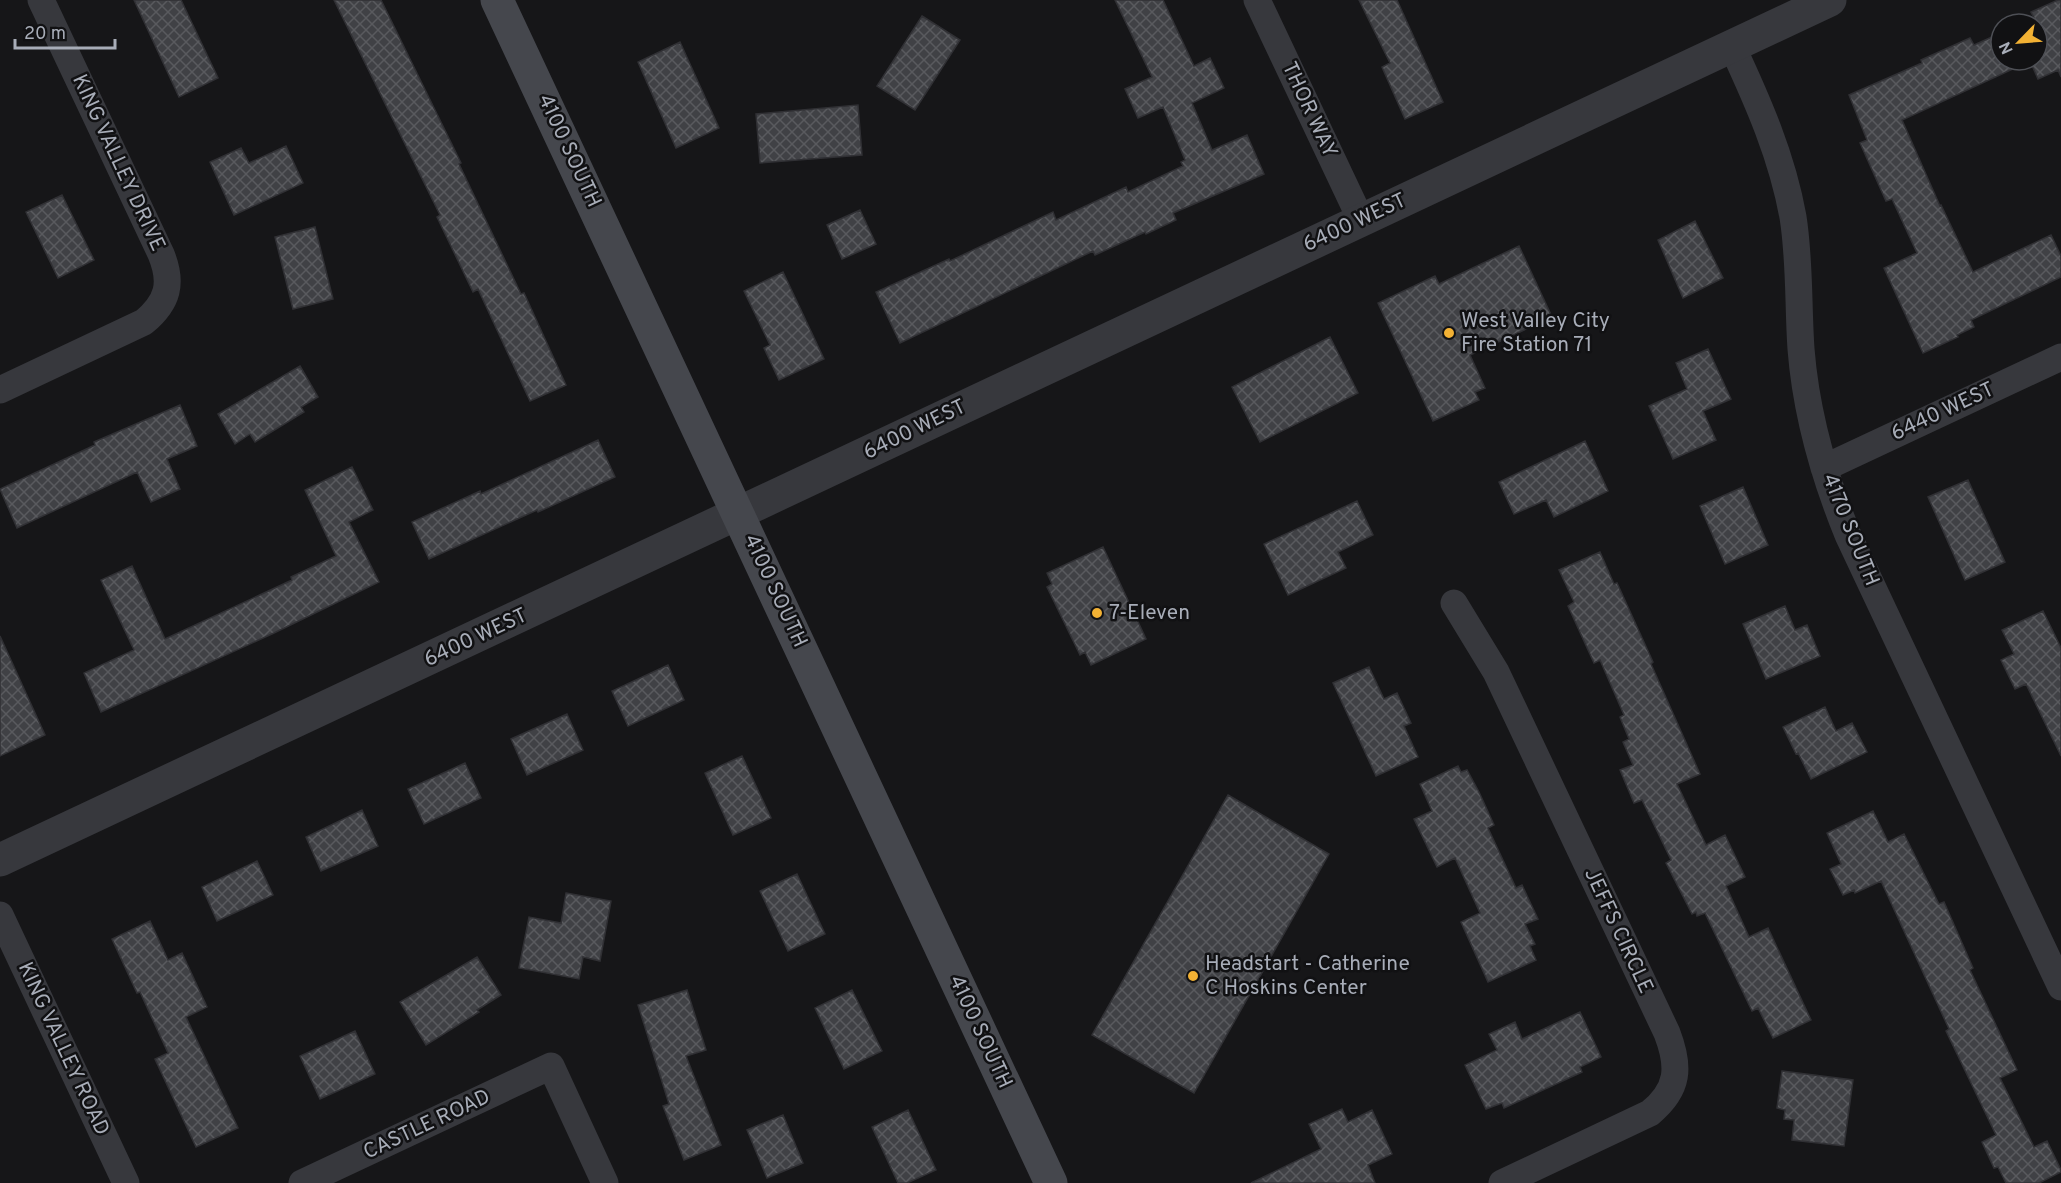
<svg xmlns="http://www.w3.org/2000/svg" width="2061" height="1183" viewBox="0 0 2061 1183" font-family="Overpass,sans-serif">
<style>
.building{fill:url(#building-cross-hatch);stroke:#303034;stroke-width:1.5}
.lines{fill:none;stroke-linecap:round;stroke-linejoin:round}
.minor{stroke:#37383d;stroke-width:27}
.tertiary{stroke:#37383d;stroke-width:33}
.secondary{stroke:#45474d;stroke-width:33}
.poi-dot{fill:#f2b134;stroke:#111113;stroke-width:2}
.labels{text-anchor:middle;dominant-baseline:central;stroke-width:5;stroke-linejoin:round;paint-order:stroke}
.street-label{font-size:21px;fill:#a8adb8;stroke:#111113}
.poi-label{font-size:21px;fill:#a8adb8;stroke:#111113;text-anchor:start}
</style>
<defs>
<pattern id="building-cross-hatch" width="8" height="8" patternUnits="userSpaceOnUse" patternTransform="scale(1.5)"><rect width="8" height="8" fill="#404145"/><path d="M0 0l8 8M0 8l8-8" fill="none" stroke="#595a5e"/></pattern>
</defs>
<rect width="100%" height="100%" fill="#161618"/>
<path class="building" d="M 134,0 L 181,0 L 218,78 L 179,97 Z
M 334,0 L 381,0 L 461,163 L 459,164 L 521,294 L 524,293 L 566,385 L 530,401 L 478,289 L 473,292 L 437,217 L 440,215 Z
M 1115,0 L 1163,0 L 1194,66 L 1210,58 L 1224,88 L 1192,103 L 1212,150 L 1247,135 L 1264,174 L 1173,213 L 1176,220 L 1146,234 L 1145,232 L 1095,255 L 1093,251 L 900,343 L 876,292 L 949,259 L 950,261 L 1053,212 L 1056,220 L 1126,187 L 1128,192 L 1183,166 L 1181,162 L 1185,160 L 1163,107 L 1138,118 L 1125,89 L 1152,77 Z
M 1359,0 L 1397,0 L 1443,102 L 1405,119 L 1382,67 L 1390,63 Z
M 2058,0 L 2061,0 L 2061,77 L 2058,70 L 2038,79 L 2030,61 L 1902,120 L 1940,206 L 1941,205 L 1973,272 L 2051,235 L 2061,256 L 2061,277 L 1971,320 L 1974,327 L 1957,335 L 1958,337 L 1923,353 L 1884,268 L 1917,253 L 1892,199 L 1886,201 L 1860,143 L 1867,140 L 1849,95 L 1922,63 L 1921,60 L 1970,38 L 1974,45 L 2001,33 L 2001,60 L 2037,60 L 2037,24 L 2021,24 L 2034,18 L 2031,12 Z
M 922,16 L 960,40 L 915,110 L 877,86 Z
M 680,42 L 719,128 L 676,148 L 638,62 Z
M 858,105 L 862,155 L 760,163 L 756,114 Z
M 286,146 L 303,183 L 234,215 L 210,162 L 241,148 L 249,163 Z
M 62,195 L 94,260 L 58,278 L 26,212 Z
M 860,210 L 876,244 L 842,259 L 827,225 Z
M 1695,221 L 1723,278 L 1683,298 L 1658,240 Z
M 315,227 L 333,299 L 293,309 L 275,237 Z
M 1519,246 L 1552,317 L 1470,355 L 1485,388 L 1475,392 L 1479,400 L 1433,421 L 1378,303 L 1435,276 L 1439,284 Z
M 783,272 L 824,359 L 779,380 L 764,348 L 770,345 L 744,291 Z
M 1330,337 L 1358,393 L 1260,442 L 1232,387 Z
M 1708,349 L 1731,399 L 1703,411 L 1716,440 L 1673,459 L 1649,406 L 1687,389 L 1676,363 Z
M 300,366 L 318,397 L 301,407 L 304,412 L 255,442 L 250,434 L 235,444 L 218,414 Z
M 180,405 L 197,446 L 167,459 L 180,489 L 151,502 L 137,472 L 17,528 L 0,489 L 95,445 L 94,442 Z
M 598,440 L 615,477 L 538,512 L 537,510 L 429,559 L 412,522 L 480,491 L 481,494 Z
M 1585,441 L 1608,491 L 1554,517 L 1546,500 L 1514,514 L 1499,482 Z
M 352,467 L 373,510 L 349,522 L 379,582 L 274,633 L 101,712 L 84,673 L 134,650 L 101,580 L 132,566 L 165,639 L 292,580 L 291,577 L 336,556 L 305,490 Z
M 1968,480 L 2005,562 L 1965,580 L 1928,497 Z
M 1743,487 L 1768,545 L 1725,564 L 1700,506 Z
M 1357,501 L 1373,535 L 1338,552 L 1346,568 L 1288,595 L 1264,544 Z
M 1103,547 L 1146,639 L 1091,665 L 1085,652 L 1080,655 L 1047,587 L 1052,584 L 1047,573 Z
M 1600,552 L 1614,584 L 1617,583 L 1653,662 L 1651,664 L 1700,774 L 1677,784 L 1706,845 L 1725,835 L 1745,877 L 1726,886 L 1749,937 L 1768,928 L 1811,1020 L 1773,1038 L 1758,1008 L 1752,1011 L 1705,913 L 1697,916 L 1696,912 L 1692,914 L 1666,863 L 1671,860 L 1642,800 L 1634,803 L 1620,770 L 1633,765 L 1623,742 L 1629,739 L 1620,717 L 1624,715 L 1600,660 L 1594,663 L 1568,606 L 1574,602 L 1559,570 Z
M 1785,606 L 1795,630 L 1807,625 L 1820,656 L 1766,679 L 1743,624 Z
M 2043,611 L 2061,648 L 2061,756 L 2026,684 L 2015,689 L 2001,660 L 2014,654 L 2002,630 Z
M 0,636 L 45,735 L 0,756 Z
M 668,665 L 684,700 L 628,726 L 612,691 Z
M 1369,667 L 1384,699 L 1397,693 L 1411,723 L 1404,726 L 1418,757 L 1376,776 L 1333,683 Z
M 1825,707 L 1836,731 L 1852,723 L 1867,752 L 1811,779 L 1798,753 L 1796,754 L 1783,727 Z
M 567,714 L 583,750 L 527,775 L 511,739 Z
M 742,756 L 771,818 L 733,835 L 705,773 Z
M 465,763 L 481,798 L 424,824 L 408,789 Z
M 1458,766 L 1461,772 L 1467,770 L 1479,792 L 1494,825 L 1488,828 L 1516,888 L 1522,885 L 1538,919 L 1525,924 L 1535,944 L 1530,946 L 1536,960 L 1488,982 L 1461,922 L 1480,913 L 1455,858 L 1437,867 L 1414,819 L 1432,811 L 1420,784 Z
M 1228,795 L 1329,854 L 1194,1093 L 1092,1035 Z
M 362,810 L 378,846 L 321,871 L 306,837 Z
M 1873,811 L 1888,842 L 1904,834 L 1939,904 L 1944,902 L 1973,968 L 1970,970 L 2017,1070 L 2000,1078 L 2034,1147 L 2047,1141 L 2061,1170 L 2061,1172 L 2039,1183 L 2006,1183 L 1998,1167 L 1994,1168 L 1982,1142 L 1996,1135 L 1946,1031 L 1949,1029 L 1881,881 L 1855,893 L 1854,890 L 1843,895 L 1830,869 L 1841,864 L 1827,833 Z
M 257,861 L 273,895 L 217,921 L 202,887 Z
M 797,874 L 825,934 L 788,951 L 760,891 Z
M 566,893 L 611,901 L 600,961 L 583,957 L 579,979 L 519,968 L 529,917 L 561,923 Z
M 150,921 L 168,960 L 182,953 L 207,1007 L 186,1017 L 238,1128 L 196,1147 L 155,1059 L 168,1053 L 140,992 L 137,993 L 112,939 Z
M 477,957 L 501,995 L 477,1010 L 479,1012 L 426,1045 L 400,1002 Z
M 687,990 L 706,1050 L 686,1056 L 721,1145 L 684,1160 L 663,1106 L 669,1104 L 638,1005 Z
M 852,990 L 882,1051 L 844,1069 L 815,1008 Z
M 1580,1012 L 1601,1057 L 1580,1067 L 1582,1072 L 1504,1108 L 1502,1103 L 1486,1109 L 1465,1065 L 1497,1050 L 1489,1034 L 1515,1022 L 1522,1039 Z
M 355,1031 L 375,1074 L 320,1099 L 300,1056 Z
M 1782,1071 L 1853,1080 L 1844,1146 L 1792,1140 L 1794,1120 L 1784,1119 L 1785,1110 L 1777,1108 Z
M 1342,1109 L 1348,1122 L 1372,1110 L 1392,1154 L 1368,1165 L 1375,1183 L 1251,1183 L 1321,1149 L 1309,1124 Z
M 908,1110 L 936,1170 L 907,1183 L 898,1183 L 872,1127 Z
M 783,1115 L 803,1163 L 767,1178 L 747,1130 Z"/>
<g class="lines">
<path class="minor" d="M 1257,0 L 1361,220
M 1732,46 C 1758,102 1782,156 1793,217 C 1800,261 1798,305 1801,349 C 1806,413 1824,476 1848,535 L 2061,987
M 0,390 L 144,322 C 168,302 173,283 161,254 L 41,0
M 1824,468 L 2061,357
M 1454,603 L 1496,672 L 1667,1033 C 1680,1067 1679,1089 1650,1113 L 1502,1183
M 0,915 L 126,1183
M 302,1183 L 551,1066 L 605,1183"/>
<path class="tertiary" d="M 0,860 L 1830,0"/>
<path class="secondary" d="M 497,0 L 1051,1183"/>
</g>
<g class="poi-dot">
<circle cx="1449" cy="333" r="6"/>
<circle cx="1097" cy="613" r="6"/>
<circle cx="1193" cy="976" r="6"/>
</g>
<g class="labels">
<g class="street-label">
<text transform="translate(1309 110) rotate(65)">THOR WAY</text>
<text transform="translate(569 151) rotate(65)">4100 SOUTH</text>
<text transform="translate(118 163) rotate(65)">KING VALLEY DRIVE</text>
<text transform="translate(1355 223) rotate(-25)">6400 WEST</text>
<text transform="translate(1943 412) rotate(-25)">6440 WEST</text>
<text transform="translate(915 430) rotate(-26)">6400 WEST</text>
<text transform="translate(1850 530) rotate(68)">4170 SOUTH</text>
<text transform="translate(775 591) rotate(65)">4100 SOUTH</text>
<text transform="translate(476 638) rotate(-25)">6400 WEST</text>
<text transform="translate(1618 931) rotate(65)">JEFFS CIRCLE</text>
<text transform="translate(980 1032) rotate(65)">4100 SOUTH</text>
<text transform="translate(63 1049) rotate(65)">KING VALLEY ROAD</text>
<text transform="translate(427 1125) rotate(-25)">CASTLE ROAD</text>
</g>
<g class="poi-label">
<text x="1461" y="321">West Valley City<tspan x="1461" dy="24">Fire Station 71</tspan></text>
<text x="1109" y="613">7-Eleven</text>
<text x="1205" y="964">Headstart - Catherine<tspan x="1205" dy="24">C Hoskins Center</tspan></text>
</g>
</g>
<g transform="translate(2019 42) rotate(245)"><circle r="28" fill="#111113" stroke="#4d4f55" stroke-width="1.5"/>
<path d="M0-4.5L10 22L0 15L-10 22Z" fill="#f2b134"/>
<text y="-9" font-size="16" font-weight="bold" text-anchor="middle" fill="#a8adb8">N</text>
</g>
<path d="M15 39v9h100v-9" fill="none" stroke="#a8adb8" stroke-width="3"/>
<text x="24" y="39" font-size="18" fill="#a8adb8" stroke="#111113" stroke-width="4.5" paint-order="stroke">20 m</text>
</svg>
